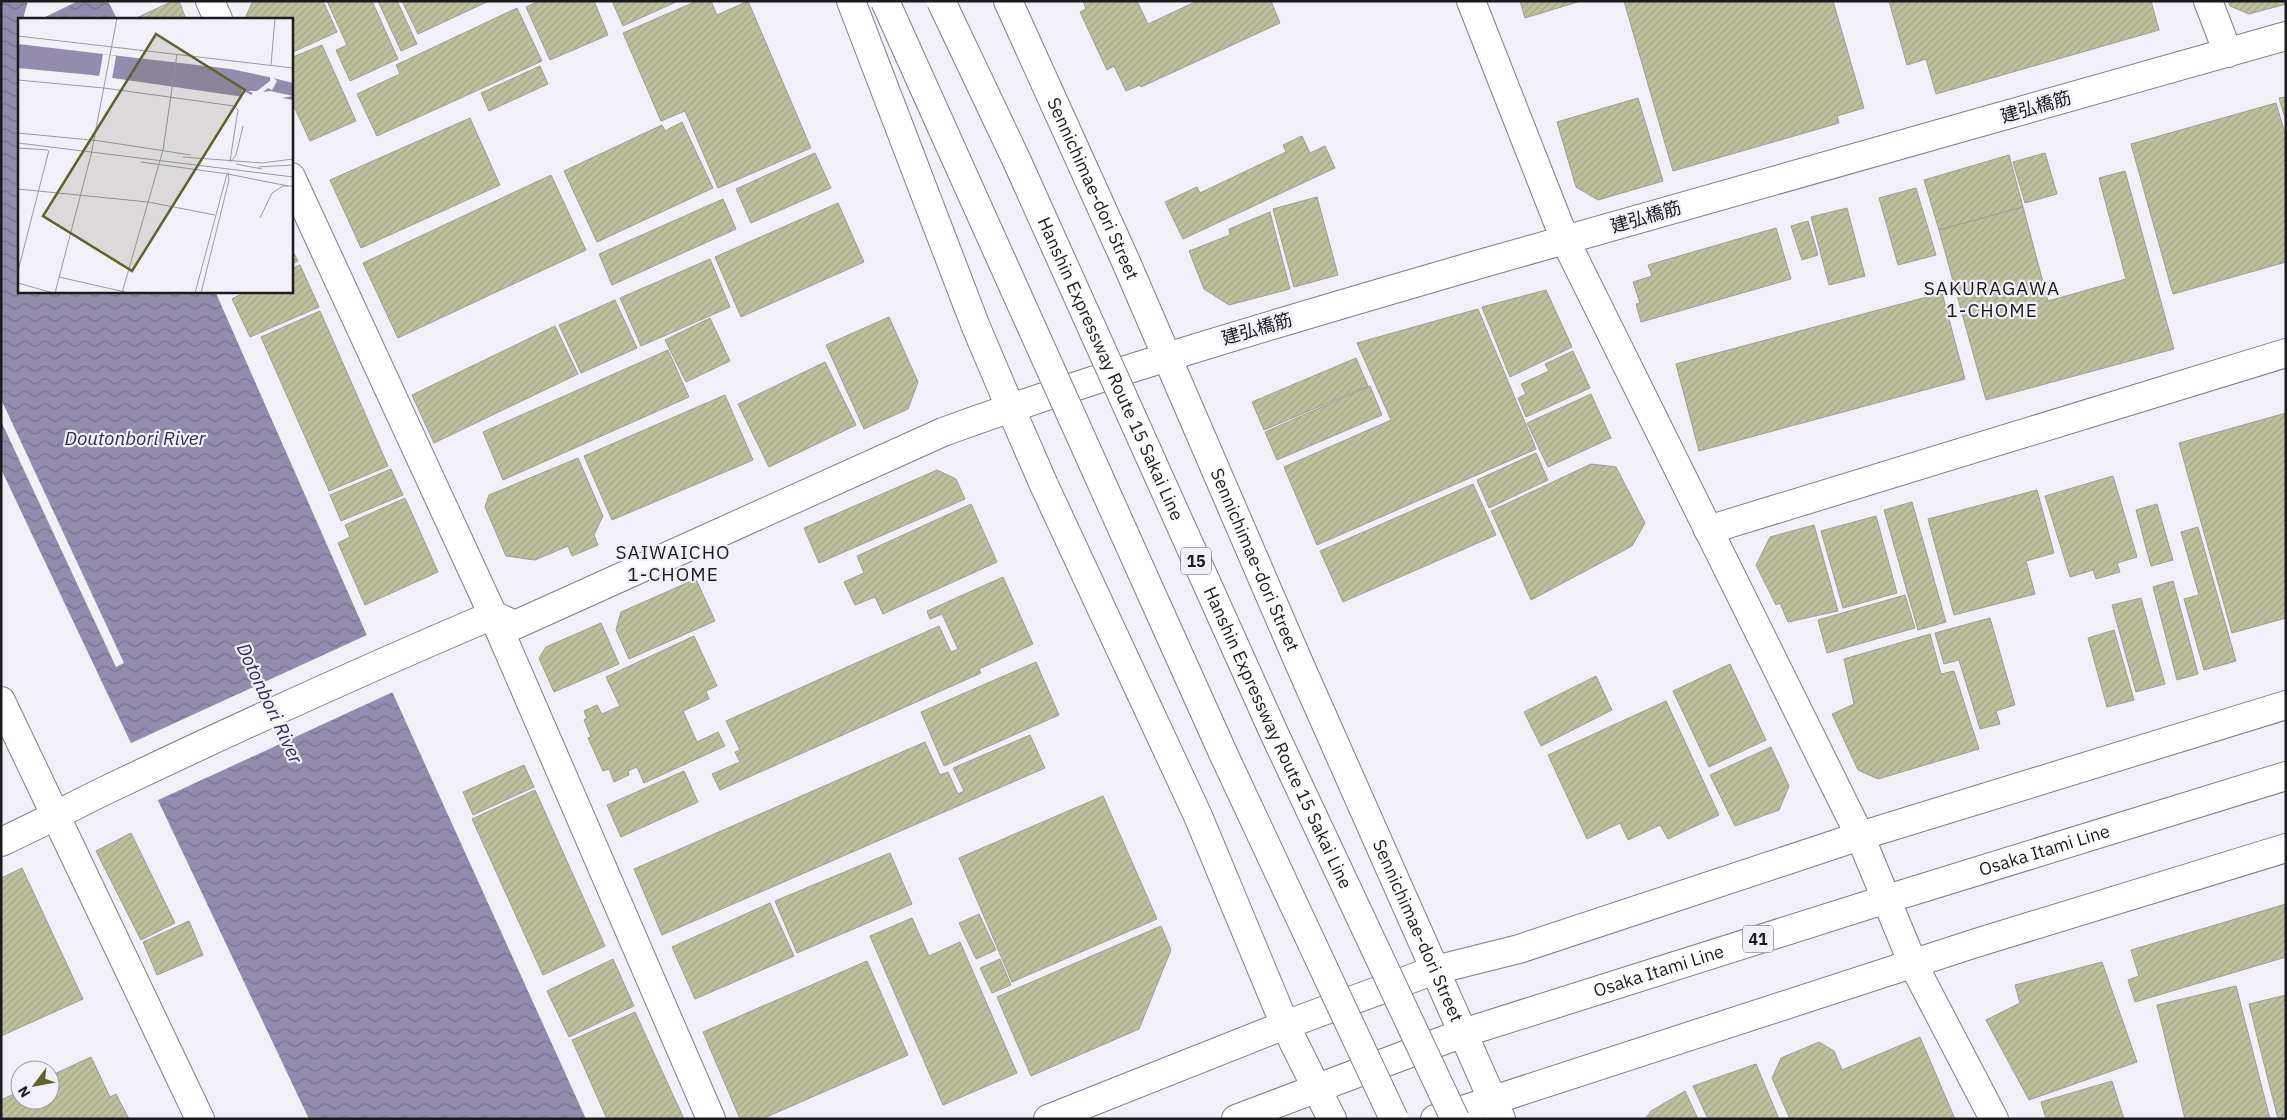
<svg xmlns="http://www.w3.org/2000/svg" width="2287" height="1120" viewBox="0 0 2287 1120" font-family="'IBM Plex Sans','Noto Sans JP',sans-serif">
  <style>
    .water { fill: url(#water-waves) }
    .pier { fill: #f1eff8 }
    .building { fill: url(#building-hatch); stroke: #9d9d94 }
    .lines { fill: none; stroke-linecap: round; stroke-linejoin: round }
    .minor-casing { stroke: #7f7d86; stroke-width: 30 }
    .major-casing { stroke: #7f7d86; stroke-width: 30 }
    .minor { stroke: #fff; stroke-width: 28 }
    .major { stroke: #fff; stroke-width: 28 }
    .highway-bridge-casing { stroke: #7f7d86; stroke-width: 30; stroke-linecap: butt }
    .highway-bridge { stroke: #fff; stroke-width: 28 }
    .labels { text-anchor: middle; stroke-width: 4.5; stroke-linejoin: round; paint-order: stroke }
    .shield { fill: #f1eff8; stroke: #5b5b5f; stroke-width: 1 }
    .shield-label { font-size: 16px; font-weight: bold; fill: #1b1b1e }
    .street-label { font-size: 18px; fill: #1b1b1e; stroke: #f1eff8 }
    .neighbourhood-label { font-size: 19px; letter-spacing: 1px; fill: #1b1b1e; stroke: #f1eff8 }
    .water-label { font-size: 19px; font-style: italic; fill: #352855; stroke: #f1eff8 }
    .inset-road { fill: none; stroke: #9b9aa1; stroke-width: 1 }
    .view { fill: #5f612e; fill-opacity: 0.15; stroke: #5f612e; stroke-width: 2.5 }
    .inset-edge { fill: none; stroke: #1b1b1e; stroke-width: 2.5 }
  </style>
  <defs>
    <pattern id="water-waves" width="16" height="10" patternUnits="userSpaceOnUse" patternTransform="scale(1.25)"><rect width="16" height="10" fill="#938cad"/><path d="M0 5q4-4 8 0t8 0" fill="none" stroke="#77728c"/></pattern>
    <pattern id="building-hatch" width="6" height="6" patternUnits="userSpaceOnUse" patternTransform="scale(1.25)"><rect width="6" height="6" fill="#bec09d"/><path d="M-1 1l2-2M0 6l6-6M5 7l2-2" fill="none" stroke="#a3a487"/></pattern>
  </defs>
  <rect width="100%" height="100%" fill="#f1eff8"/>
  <polygon class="water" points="1,1 108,1 117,19 19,19 19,291 215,291 380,665 586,1119 309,1119 1,469"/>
  <g class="pier">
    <polygon points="28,1 78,1 41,19 23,19"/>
    <polygon points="1,399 124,663 116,667 1,421"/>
    <polygon points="369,634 395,691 156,801 129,744"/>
  </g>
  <g class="building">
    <polygon points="173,1 179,1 186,19 134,19"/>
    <polygon points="253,1 323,1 337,32 291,53 291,19 247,19 246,16"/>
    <polygon points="327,1 372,1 398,59 350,81 336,50 347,45"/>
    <polygon points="378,1 397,1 417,44 401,51"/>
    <polygon points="402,1 489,1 418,34"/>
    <polygon points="539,1 594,1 608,35 550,60 526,7"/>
    <polygon points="612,1 678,1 623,26"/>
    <polygon points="697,1 711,1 717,15 748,1 811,148 718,188 685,111 661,121 623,33"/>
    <polygon points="1083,1 1137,1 1148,24 1197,1 1271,1 1280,23 1141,87 1140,85 1126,91 1114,66 1107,70 1080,12 1086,9"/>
    <polygon points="1520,1 1581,1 1525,18"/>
    <polygon points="1624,1 1833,1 1864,108 1837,116 1839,123 1673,171"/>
    <polygon points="1889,1 2151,1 2159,30 1936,94 1926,59 1907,65"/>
    <polygon points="2228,1 2286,1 2286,4 2249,14 2230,6"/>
    <polygon points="517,8 542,61 377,136 357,94 400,74 396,65"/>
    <polygon points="322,45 356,121 310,141 291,100 291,58"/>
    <polygon points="540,66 548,84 489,111 481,93"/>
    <polygon points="2286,97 2286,121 2279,98"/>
    <polygon points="1638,98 1663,181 1598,200 1576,187 1557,122"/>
    <polygon points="2276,103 2286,137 2286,262 2173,294 2131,144"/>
    <polygon points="470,118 500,185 361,248 330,180"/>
    <polygon points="682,122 713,188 597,242 564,171 662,125 665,131"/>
    <polygon points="1302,136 1310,153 1325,146 1335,168 1183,239 1165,202 1197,187 1200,193 1286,152 1283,145"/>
    <polygon points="815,153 831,188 751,223 736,189"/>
    <polygon points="2045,153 2057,194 2025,203 2013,162"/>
    <polygon points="2009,155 2023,207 1939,230 1924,180"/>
    <polygon points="2125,171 2174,349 1986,400 1939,230 2023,207 2048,301 2126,279 2099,178"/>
    <polygon points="551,175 586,250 398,338 363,263"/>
    <polygon points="1916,188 1936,255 1898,265 1879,198"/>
    <polygon points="1317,197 1338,275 1294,287 1273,209"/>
    <polygon points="723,199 736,229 612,285 599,254"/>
    <polygon points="838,203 864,262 741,317 715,257"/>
    <polygon points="1847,208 1865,276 1829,285 1811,217"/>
    <polygon points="1270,212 1290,289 1229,305 1204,289 1189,251 1230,235 1229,229"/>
    <polygon points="1808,221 1818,255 1802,260 1791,226"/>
    <polygon points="1776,228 1791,279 1641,322 1636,304 1640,303 1633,282 1652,276 1648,265"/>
    <polygon points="291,248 298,261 291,265"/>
    <polygon points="710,259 730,307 641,346 620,298"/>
    <polygon points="300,265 319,307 250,337 232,299 247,291 291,291 291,269"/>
    <polygon points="1546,290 1572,347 1510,377 1482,307"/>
    <polygon points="1942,293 1965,379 1699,451 1676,364"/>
    <polygon points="615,300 637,348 581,373 559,325"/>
    <polygon points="1478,309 1536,449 1317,545 1284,467 1391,420 1357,343"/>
    <polygon points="320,311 388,466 329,491 261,337"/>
    <polygon points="889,317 918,382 908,409 864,429 826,345"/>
    <polygon points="710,318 730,361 686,382 665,340"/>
    <polygon points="555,326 578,374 434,443 412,395"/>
    <polygon points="668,350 689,397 503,480 483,432"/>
    <polygon points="1573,351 1590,388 1526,417 1518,398 1526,394 1521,384 1549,371 1545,364"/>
    <polygon points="1356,358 1368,386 1264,430 1252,402"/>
    <polygon points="825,362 856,425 769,467 738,404"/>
    <polygon points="1370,386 1382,415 1277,460 1265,432"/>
    <polygon points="1591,394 1611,438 1548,467 1527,423"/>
    <polygon points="725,395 753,460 612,520 584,456"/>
    <polygon points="2286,413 2286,618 2232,633 2179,443"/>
    <polygon points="1536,453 1548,480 1489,508 1477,480"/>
    <polygon points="578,458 603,516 594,535 598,545 572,556 568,546 535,560 506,556 485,507 489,495"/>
    <polygon points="1591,464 1616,467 1645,523 1632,546 1531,600 1491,511"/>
    <polygon points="391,469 403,495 341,521 330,495"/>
    <polygon points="937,470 956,479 965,499 819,563 804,528"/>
    <polygon points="2113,476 2137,557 2117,563 2120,572 2096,579 2093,570 2070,577 2045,496"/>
    <polygon points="1473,484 1496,535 1343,602 1320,551"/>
    <polygon points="2037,490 2054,553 2026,561 2035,594 1954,615 1928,519"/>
    <polygon points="405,498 438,572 365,605 338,543 350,537 345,525"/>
    <polygon points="1912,502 1946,622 1918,630 1884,510"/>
    <polygon points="971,504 997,562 883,614 875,597 855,605 844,582 864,573 857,556"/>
    <polygon points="2157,504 2173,560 2151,566 2136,510"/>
    <polygon points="1876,516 1897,593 1843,608 1821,531"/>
    <polygon points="1814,525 1838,611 1788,622 1780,603 1776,605 1756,565 1770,537"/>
    <polygon points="2198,527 2236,661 2204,670 2184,599 2199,595 2181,532"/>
    <polygon points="1003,577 1033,644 979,669 981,673 720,790 712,774 740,762 735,752 740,750 726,721 939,626 951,652 958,649 942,614 930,619 927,611"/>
    <polygon points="696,579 715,621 629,659 616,630 621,612"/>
    <polygon points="2173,581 2198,674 2177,680 2153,587"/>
    <polygon points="1905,595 1915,628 1827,653 1818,620"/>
    <polygon points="2141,598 2165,684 2136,692 2112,605"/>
    <polygon points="1990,618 2015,705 1996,711 2000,724 1980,729 1959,660 1944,664 1935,633"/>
    <polygon points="601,623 619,664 554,692 539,658 546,647"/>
    <polygon points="2114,630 2134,700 2107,707 2088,638"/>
    <polygon points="1930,634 1941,674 1954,671 1979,749 1878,779 1858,770 1832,714 1854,704 1844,659"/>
    <polygon points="694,636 717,686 706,691 709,699 683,711 697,742 718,732 725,746 644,783 637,767 628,771 629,775 614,782 609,769 603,771 588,738 591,737 584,720 587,718 584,711 597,705 602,714 620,706 606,677"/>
    <polygon points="1036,662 1059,715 944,766 921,712"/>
    <polygon points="1730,664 1766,740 1709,767 1673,691"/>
    <polygon points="1596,676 1612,710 1541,746 1524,712"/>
    <polygon points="1666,701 1719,815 1668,839 1660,825 1628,840 1620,823 1587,839 1548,755"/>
    <polygon points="1030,735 1045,768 662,935 634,869 925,742 940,775 948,772 958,794 964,791 953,768"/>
    <polygon points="1771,747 1789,786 1779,810 1735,826 1710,775"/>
    <polygon points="524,765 534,787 473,815 463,792"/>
    <polygon points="684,771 698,802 621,837 607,805"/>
    <polygon points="535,790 605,946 543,975 472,819"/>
    <polygon points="1103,796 1157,919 1012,982 959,858"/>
    <polygon points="131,833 175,923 141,940 96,851"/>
    <polygon points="890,853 912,904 797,953 775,901"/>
    <polygon points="22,868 83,999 1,1036 1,878"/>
    <polygon points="770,903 794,956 695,999 672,947"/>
    <polygon points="2286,904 2286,957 2135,1002 2128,980 2139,976 2131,950"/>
    <polygon points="979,914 996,950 976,959 959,923"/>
    <polygon points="912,918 929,956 960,942 1017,1073 943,1105 870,936"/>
    <polygon points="189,921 203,955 157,975 143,942"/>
    <polygon points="1161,926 1171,950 1139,1029 1031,1076 997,997"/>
    <polygon points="613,959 634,1006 569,1037 547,991"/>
    <polygon points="1000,959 1011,985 992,993 980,968"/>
    <polygon points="867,961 908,1055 762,1119 740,1119 703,1032"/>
    <polygon points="2102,962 2137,1062 2029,1100 1986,1020 2020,1003 2015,985"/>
    <polygon points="2236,986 2270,1119 2185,1119 2157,1005"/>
    <polygon points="2286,995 2286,1119 2278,1119 2249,1004"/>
    <polygon points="635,1012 684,1119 607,1119 572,1040"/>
    <polygon points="1920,1037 1955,1119 1790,1119 1772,1078 1781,1058 1819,1042 1834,1051 1842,1070"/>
    <polygon points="91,1057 110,1097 116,1094 129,1119 1,1119 1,1100 20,1091 20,1100 50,1100 50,1076"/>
    <polygon points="1756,1064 1779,1119 1708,1119 1693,1086"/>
    <polygon points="2112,1081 2124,1119 2046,1119 2041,1102"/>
    <polygon points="1685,1091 1698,1119 1645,1119 1651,1111"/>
  </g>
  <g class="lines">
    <g class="minor-casing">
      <g id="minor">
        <polyline points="210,1 218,19"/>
        <polyline points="1471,1 1565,240 1860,836 1913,964 1994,1119"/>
        <polyline points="2208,1 2228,53"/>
        <polyline points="291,177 493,615 711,1119"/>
        <polyline points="1708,530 2286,353"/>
        <polyline points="1,701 200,1119"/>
        <path d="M1,842C43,823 82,801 123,782C245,724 368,668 493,615L515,625L943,432C1117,369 1295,318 1473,266C1744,188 2015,113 2286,36"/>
        <polyline points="1048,1119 1285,1025 1435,970 1519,949 1860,836 2286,705"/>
        <polyline points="1435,1119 1976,943 2286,848"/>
      </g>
    </g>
    <g class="major-casing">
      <g id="major">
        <polyline points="851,1 976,327 1010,407 1044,485 1198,816 1285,1025 1332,1119"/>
        <path id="s1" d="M1008,1L1126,262L1299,663L1501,1119"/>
        <path id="s2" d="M1236,1119L1463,1033L1887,899L2286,776"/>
      </g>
    </g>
    <use href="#minor" class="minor"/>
    <use href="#major" class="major"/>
    <g class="highway-bridge-casing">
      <g id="highway-bridge">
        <polyline points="885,1 1223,753 1394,1119"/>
        <path id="s3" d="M941,1L1016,159L1274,733L1455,1119"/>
      </g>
    </g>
    <use href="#highway-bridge" class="highway-bridge"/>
  </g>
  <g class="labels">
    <g class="shield">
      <rect x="1181" y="547.5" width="30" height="27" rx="4"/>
      <rect x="1743" y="925.5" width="30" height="27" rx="4"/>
    </g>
    <g class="shield-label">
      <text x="1196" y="567">15</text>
      <text x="1758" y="945">41</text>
    </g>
    <g class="street-label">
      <text transform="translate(2036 107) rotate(-16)" y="6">建弘橋筋</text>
      <text dy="6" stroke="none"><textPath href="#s1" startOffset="206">Sennichimae-dori Street</textPath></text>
      <text transform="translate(1646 217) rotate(-16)" y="6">建弘橋筋</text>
      <text transform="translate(1257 329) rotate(-16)" y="6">建弘橋筋</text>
      <text dy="6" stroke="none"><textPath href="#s3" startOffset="405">Hanshin Expressway Route 15 Sakai Line</textPath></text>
      <text dy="6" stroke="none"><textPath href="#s1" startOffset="611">Sennichimae-dori Street</textPath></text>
      <text dy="6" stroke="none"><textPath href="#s3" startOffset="810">Hanshin Expressway Route 15 Sakai Line</textPath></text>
      <text dy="6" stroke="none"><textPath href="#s2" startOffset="852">Osaka Itami Line</textPath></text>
      <text dy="6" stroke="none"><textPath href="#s1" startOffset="1016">Sennichimae-dori Street</textPath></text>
      <text dy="6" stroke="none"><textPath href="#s2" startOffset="448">Osaka Itami Line</textPath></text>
    </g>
    <g class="neighbourhood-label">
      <text x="1992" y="295">SAKURAGAWA<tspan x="1992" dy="22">1-CHOME</tspan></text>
      <text x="673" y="559">SAIWAICHO<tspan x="673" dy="22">1-CHOME</tspan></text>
    </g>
    <g class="water-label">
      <text x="135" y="445">Doutonbori River</text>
      <text transform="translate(270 703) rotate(65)" y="7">Dotonbori River</text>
    </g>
  </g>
  <g transform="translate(18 18)">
    <rect width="275" height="275" fill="#f1eff8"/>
    <path d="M0,26L213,51L255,60L275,65V86L74,57L0,50Z" fill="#938cad"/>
    <path d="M85,36L98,38L94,61L81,59ZM252,57L259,63L254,72L250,70L245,74L252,73L275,78L264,80L275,82V86L237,84L223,80L224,72L233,77L235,75L230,73H239L252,63Z" fill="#f1eff8"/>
    <path class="inset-road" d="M0,18L275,50M253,47L257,0M0,62L86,70L216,88L220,92L212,143M0,115L82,123L173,137M0,125L275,159M0,130L30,132M165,139L244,145L275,141M123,144L210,156L270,168M212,144L218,137L225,108M218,146L244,151M240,149L275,147M0,171L130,184L197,197M242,200L254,175L265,168H275M0,253L31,132M41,259L107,274M0,265L35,275M37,275L73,137L99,0M104,275L145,132L159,36M177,275L209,156M183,275L211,162L210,154"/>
    <path class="view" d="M138,16L227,72L114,253L25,198Z"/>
    <rect width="275" height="275" class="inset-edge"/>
  </g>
  <rect width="2287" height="1120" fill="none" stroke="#1b1b1e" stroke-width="5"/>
  <g transform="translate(35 1085) rotate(238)"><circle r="24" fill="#f1eff8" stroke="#9b9aa1"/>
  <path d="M0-4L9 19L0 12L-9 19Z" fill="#5f612e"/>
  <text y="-8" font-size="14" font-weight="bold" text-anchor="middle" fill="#1b1b1e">N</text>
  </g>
</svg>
